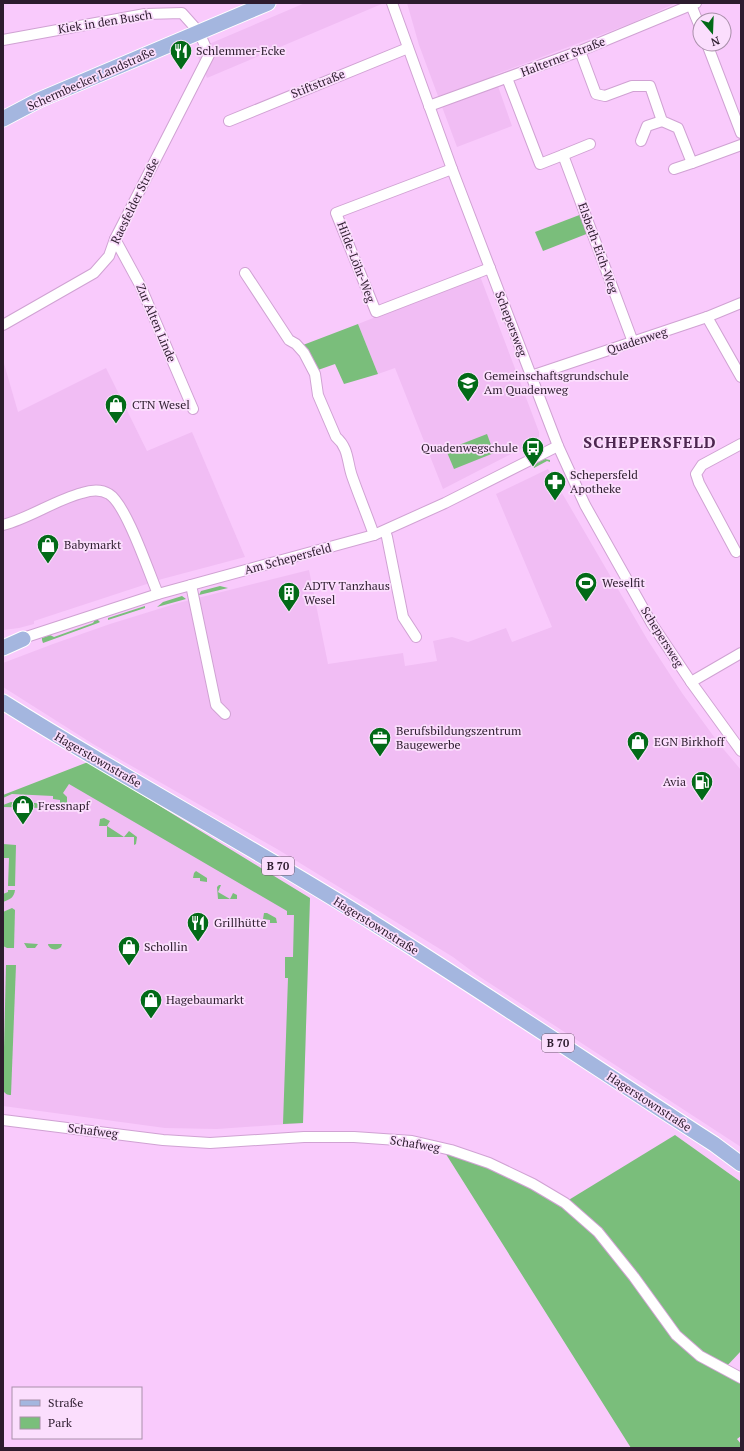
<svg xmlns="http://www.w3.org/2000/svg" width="744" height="1451" viewBox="0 0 744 1451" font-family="'PT Serif',serif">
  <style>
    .built { fill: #f1bdf4 }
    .green { fill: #7abe7b }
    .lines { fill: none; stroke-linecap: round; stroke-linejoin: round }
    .minor-casing { stroke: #d0a2d3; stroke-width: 12 }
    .primary-casing { stroke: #fff; stroke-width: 17 }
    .minor { stroke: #fff; stroke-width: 10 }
    .primary { stroke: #a4b6df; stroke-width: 15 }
    .labels { text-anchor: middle; stroke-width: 3.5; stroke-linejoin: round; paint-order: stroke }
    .shield { fill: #fbdefd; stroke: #6b566c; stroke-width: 1 }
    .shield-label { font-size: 11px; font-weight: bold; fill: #2d1c2e }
    .street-label { font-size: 12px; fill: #2d1c2e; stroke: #fbdefd }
    .poi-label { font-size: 12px; fill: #2d1c2e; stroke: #fbdefd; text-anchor: start }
    .district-label { font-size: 16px; font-weight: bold; letter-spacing: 1px; fill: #4d2750; stroke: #fbdefd }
  </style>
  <rect width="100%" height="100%" fill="#f9cafc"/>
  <g class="built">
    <polygon points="305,3 384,3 207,78 195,50"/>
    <polygon points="407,3 676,3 632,23 494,75 512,126 457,147 419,45"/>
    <polygon points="480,276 539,432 539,437 534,442 443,489 395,368 378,374 358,324"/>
    <polygon points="3,360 18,412 106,368 147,451 192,432 245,557 162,579 34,621 34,624 19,628 3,630"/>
    <polygon points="548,469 647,639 682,693 720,745 741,770 741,1147 477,975 453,957 277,849 93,744 3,687 3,663 53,644 110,624 178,603 309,570 328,664 403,653 405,666 437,661 433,641 452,637 468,642 506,628 512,642 552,627 496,494"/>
    <polygon points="83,766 310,898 303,1123 217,1129 165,1128 3,1106 3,798"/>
  </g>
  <g class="green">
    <polygon points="582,214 589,233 543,251 535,232"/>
    <polygon points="358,324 378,374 344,384 335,364 318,370 303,345"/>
    <polygon points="487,434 494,453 454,469 446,450"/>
    <polygon points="545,459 550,460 550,462 547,461 534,468 532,465"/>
    <polygon points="220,586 228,588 199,595 201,591"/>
    <polygon points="182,596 186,599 157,607 163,602"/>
    <polygon points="145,606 145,608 108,620 108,618"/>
    <polygon points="97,619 100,622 98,623 43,643 42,640 42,638 50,635 54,637 93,623 95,620"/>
    <polygon points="88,762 310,898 303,1123 283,1124 288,978 285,978 285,957 293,957 294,915 287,915 287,911 69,784 63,793 67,797 67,803 60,803 60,800 53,799 53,796 12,794 3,798 3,795"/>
    <polygon points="11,802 36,803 39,804 43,808 3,807 3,805"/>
    <polygon points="104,818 110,821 107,826 124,837 129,831 137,837 136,844 134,845 134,837 107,837 107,826 99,826 100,819"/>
    <polygon points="3,844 16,845 15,886 8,886 9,858 3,858"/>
    <polygon points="196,871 207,878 207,882 200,881 200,878 193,878 194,873"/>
    <polygon points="219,885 221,885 218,892 230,899 233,893 237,895 237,899 218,899 217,887"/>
    <path d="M8,890H15C14,898 10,899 3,902V894L8,892Z"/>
    <polygon points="12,908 15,910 14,948 7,948 3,946 3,912"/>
    <polygon points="264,913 267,913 276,918 277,923 270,923 270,920 263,919"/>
    <polygon points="24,943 38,944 35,948 27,948"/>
    <path d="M48,944H62L61,947C57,951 49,950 48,944Z"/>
    <path d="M6,965H16L11,1095C7,1095 5,1094 3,1090Z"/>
    <polygon points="675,1135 741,1182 741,1351 725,1368 701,1353 678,1334 567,1201"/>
    <polygon points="444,1151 501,1171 564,1205 596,1234 674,1337 741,1381 741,1436 737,1439 741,1444 741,1448 631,1448"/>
  </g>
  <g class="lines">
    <g class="minor-casing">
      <g id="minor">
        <polyline points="392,3 452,169 558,446 585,505 652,624 691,682 741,751"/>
        <polyline points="691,5 700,27"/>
        <polyline points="3,40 145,14 182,13 199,32 209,55 115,239 109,256 94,273 3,325"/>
        <polyline points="707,44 741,133"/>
        <polyline points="580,51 596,94 605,96 632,86 650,86 662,121 678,128 692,163 741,145"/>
        <polyline points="507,78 540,164 563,155 633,342"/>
        <polyline points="429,106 580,51 696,3"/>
        <polyline points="229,121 408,48"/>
        <polyline points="641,141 647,126 662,121"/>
        <polyline points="563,155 590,144"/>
        <polyline points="452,169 336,213 376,312 490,268"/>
        <polyline points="674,169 692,163"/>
        <polyline points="115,239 140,285 193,409"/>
        <path d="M245,273L289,340L296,344L304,353L315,374L318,395L336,437C349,448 347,462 352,476C359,496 367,515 374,535"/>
        <polyline points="707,317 741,377"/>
        <polyline points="531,376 707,317 741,303"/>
        <path d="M3,525C30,518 55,500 82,493C91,490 101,489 109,494C126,504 149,573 158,594"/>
        <polyline points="385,531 387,537 403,617 416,637"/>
        <polyline points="736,552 699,483 696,474 702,465 741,444"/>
        <polyline points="191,585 216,705 225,714"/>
        <polyline points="17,640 158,594 374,535 445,503 558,446"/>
        <polyline points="691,682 741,653"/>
        <polyline points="3,1120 163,1140 210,1143 304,1137 354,1137 412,1141 451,1150 489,1163 533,1184 565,1203 598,1232 634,1277 676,1335 700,1356 741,1378"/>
      </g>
    </g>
    <g class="primary-casing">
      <g id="primary">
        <polyline points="3,119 39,100 268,3"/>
        <polyline points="3,648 23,639"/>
        <path d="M3,702C125,779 253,847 375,924C489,996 601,1071 714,1144L741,1164"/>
      </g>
    </g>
    <use href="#minor" class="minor"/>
    <use href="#primary" class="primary"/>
  </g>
  <defs>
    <g id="restaurant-pin" transform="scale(1.15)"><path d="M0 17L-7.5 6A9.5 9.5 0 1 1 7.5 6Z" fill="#026a17" stroke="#fbdefd"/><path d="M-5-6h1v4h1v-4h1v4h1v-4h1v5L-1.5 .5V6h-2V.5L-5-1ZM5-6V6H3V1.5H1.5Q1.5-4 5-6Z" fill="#fff"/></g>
    <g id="school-pin" transform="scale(1.15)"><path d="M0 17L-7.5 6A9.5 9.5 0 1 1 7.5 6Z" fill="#026a17" stroke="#fbdefd"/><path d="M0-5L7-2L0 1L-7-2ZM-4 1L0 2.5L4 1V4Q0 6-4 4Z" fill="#fff"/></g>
    <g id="shop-pin" transform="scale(1.15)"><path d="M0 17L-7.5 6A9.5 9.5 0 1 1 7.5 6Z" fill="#026a17" stroke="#fbdefd"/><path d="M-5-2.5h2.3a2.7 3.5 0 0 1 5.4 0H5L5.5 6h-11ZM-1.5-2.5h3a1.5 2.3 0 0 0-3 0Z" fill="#fff"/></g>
    <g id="bus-pin" transform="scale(1.15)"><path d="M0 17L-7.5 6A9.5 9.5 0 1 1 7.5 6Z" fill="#026a17" stroke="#fbdefd"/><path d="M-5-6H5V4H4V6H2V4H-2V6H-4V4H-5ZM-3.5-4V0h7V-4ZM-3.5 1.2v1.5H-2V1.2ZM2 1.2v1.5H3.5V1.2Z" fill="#fff"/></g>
    <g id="pharmacy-pin" transform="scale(1.15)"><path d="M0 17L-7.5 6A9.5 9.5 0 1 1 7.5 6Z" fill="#026a17" stroke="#fbdefd"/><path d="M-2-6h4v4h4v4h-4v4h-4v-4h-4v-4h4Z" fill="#fff"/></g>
    <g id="stadium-pin" transform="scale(1.15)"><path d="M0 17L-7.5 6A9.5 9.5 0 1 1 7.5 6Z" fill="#026a17" stroke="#fbdefd"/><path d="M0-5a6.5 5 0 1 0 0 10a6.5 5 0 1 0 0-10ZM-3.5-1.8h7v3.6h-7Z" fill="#fff"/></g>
    <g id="building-pin" transform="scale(1.15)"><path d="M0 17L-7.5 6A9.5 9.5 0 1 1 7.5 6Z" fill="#026a17" stroke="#fbdefd"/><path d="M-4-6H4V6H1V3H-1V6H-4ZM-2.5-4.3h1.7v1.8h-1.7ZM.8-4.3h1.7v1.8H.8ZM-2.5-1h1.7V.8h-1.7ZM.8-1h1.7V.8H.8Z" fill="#fff"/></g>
    <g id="office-pin" transform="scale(1.15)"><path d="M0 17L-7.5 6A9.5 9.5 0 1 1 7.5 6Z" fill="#026a17" stroke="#fbdefd"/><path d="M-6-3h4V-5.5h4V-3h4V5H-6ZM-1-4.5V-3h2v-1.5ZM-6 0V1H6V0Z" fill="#fff"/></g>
    <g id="fuel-pin" transform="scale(1.15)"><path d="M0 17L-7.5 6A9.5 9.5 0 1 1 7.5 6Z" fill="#026a17" stroke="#fbdefd"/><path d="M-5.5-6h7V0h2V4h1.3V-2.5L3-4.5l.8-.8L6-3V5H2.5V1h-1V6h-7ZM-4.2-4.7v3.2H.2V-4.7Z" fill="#fff"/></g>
  </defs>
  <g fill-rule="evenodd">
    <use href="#restaurant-pin" x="181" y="51"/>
    <use href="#school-pin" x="468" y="383"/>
    <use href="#shop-pin" x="116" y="405"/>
    <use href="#bus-pin" x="533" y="448"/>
    <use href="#pharmacy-pin" x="555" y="482"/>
    <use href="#shop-pin" x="48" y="545"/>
    <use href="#stadium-pin" x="586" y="583"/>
    <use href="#building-pin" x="289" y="593"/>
    <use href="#office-pin" x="380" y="738"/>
    <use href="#shop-pin" x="638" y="742"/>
    <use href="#fuel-pin" x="702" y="782"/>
    <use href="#shop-pin" x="23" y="806"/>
    <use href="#restaurant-pin" x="198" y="923"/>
    <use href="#shop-pin" x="129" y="947"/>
    <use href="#shop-pin" x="151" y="1000"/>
  </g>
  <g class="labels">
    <g class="shield">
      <rect x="262" y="857" width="32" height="18" rx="3"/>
      <rect x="542" y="1034" width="32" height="18" rx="3"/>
    </g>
    <g class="shield-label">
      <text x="278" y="870">B 70</text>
      <text x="558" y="1047">B 70</text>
    </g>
    <g class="street-label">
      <text transform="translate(105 22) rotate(-9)" y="4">Kiek in den Busch</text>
      <text transform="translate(563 57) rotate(-21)" y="4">Halterner Straße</text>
      <text transform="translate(91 79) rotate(-24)" y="4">Schermbecker Landstraße</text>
      <text transform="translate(318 84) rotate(-22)" y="4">Stiftstraße</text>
      <text transform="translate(135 201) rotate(-64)" y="4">Raesfelder Straße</text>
      <text transform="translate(598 248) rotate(70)" y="4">Elsbeth-Eich-Weg</text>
      <text transform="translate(356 262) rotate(69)" y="4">Hilde-Löhr-Weg</text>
      <text transform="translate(156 323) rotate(67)" y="4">Zur Alten Linde</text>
      <text transform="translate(511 324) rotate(69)" y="4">Schepersweg</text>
      <text transform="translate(637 341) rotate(-18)" y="4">Quadenweg</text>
      <text transform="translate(288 559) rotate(-15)" y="4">Am Schepersfeld</text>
      <text transform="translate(662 637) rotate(58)" y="4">Schepersweg</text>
      <text transform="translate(98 760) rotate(30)" y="4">Hagerstownstraße</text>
      <text transform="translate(376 926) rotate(32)" y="4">Hagerstownstraße</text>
      <text transform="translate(649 1102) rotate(33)" y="4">Hagerstownstraße</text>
      <text transform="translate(93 1131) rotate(7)" y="4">Schafweg</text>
      <text transform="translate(415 1144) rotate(9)" y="4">Schafweg</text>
    </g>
    <g class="poi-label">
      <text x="196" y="55">Schlemmer-Ecke</text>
      <text x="484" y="380">Gemeinschaftsgrundschule<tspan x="484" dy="14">Am Quadenweg</tspan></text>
      <text x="132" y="409">CTN Wesel</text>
      <text x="518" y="452" text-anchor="end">Quadenwegschule</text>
      <text x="570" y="479">Schepersfeld<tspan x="570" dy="14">Apotheke</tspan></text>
      <text x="64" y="549">Babymarkt</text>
      <text x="602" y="587">Weselfit</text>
      <text x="304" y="590">ADTV Tanzhaus<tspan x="304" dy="14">Wesel</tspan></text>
      <text x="396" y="735">Berufsbildungszentrum<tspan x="396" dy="14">Baugewerbe</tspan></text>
      <text x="654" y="746">EGN Birkhoff</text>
      <text x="686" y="786" text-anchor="end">Avia</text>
      <text x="38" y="810">Fressnapf</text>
      <text x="214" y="927">Grillhütte</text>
      <text x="144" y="951">Schollin</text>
      <text x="166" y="1004">Hagebaumarkt</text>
    </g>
    <g class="district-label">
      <text x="650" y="448">SCHEPERSFELD</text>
    </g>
  </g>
  <rect width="744" height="1451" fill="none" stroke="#2d1c2e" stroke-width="8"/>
  <rect x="12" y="1387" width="130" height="52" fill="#fbdefd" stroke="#a990aa"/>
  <rect x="20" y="1400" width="20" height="6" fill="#a4b6df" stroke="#a990aa"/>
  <text x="48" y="1407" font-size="12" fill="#2d1c2e">Straße</text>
  <rect x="20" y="1417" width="20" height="12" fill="#7abe7b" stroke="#a990aa"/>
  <text x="48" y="1427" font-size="12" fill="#2d1c2e">Park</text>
  <g transform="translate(712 32) rotate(161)"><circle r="19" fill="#fbdefd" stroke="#a990aa"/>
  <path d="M0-3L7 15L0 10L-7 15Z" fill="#026a17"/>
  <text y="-6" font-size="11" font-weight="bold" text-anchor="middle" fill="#2d1c2e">N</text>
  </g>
</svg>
